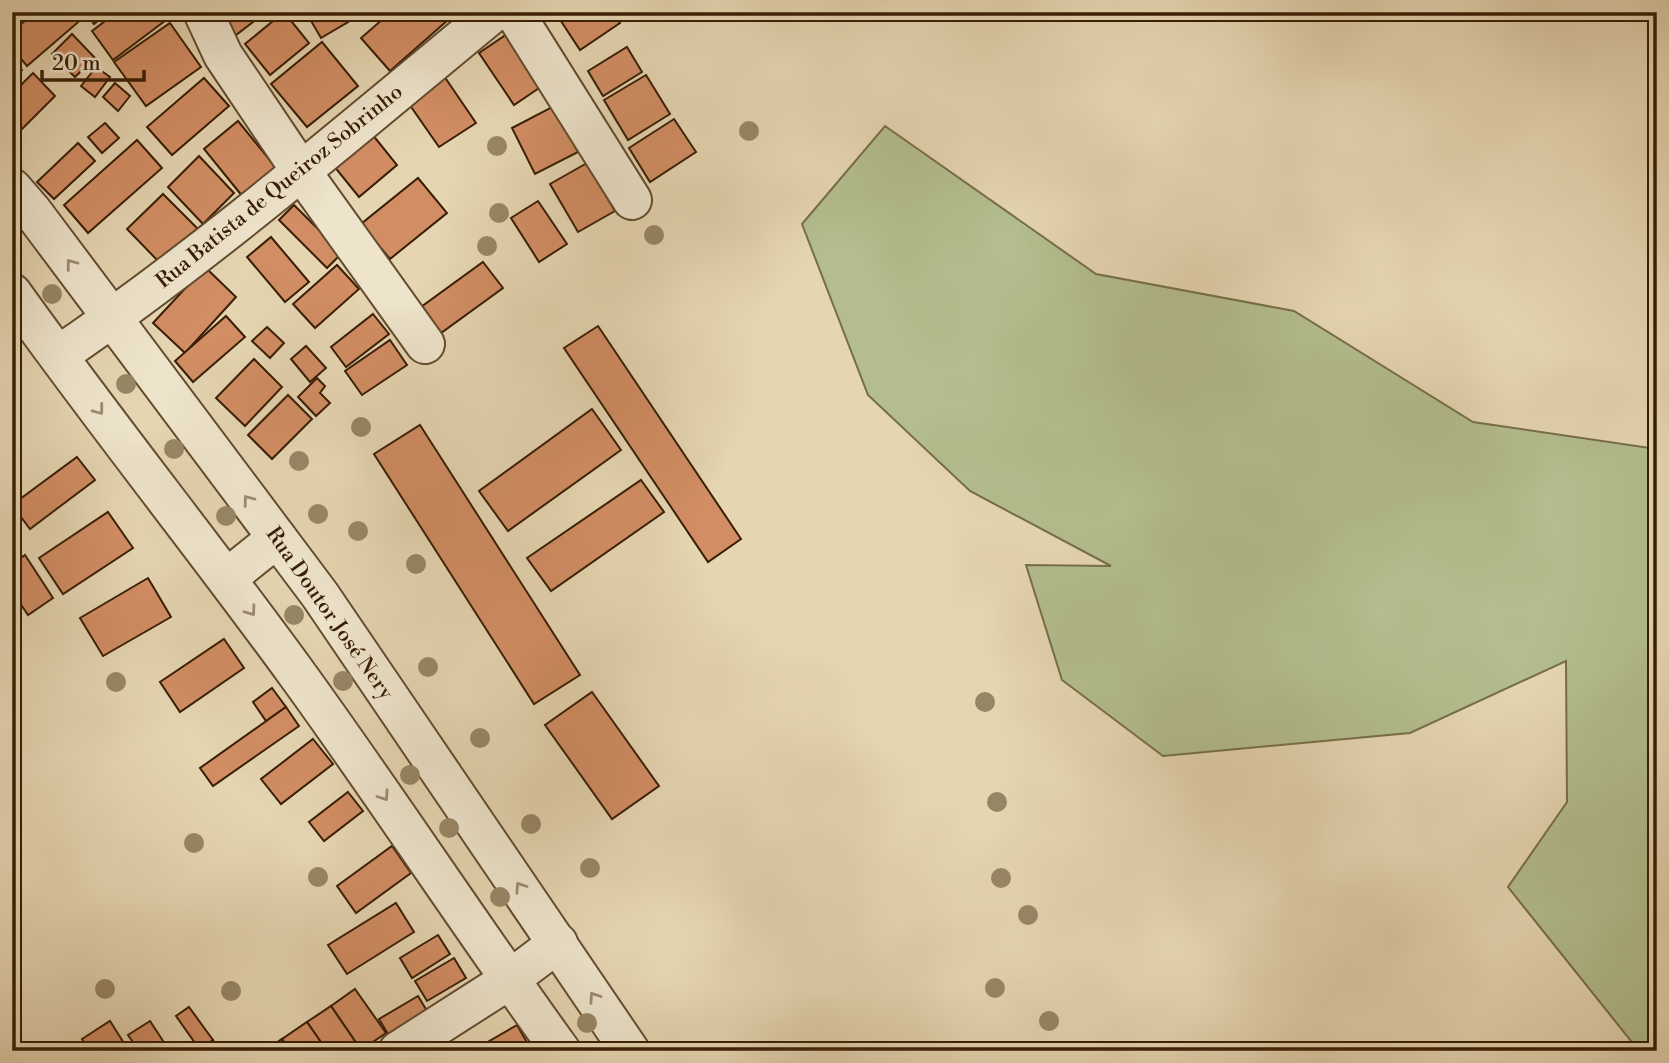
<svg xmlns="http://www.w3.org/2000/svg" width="1669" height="1063" viewBox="0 0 1669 1063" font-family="'Libre Bodoni',serif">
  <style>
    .green { fill: #b3bd8d; stroke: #766e48; stroke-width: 2 }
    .building { fill: #d28d64; stroke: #381e04; stroke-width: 2 }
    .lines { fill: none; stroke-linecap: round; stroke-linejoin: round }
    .minor-casing { stroke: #634c2f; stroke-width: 42 }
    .minor { stroke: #eee4cc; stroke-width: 38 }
    .tree { fill: #978665 }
    .oneway { stroke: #9c8b72 }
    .labels { text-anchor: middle; stroke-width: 7; stroke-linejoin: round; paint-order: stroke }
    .street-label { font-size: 21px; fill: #381e04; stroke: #eee4cc }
  </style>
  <rect width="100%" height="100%" fill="#e5d5b1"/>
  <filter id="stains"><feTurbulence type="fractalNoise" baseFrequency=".00286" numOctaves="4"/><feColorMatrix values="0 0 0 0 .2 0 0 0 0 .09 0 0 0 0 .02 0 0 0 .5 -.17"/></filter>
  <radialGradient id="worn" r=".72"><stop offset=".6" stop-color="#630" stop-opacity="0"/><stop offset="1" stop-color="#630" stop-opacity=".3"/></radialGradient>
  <polygon class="green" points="885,126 1096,274 1294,311 1473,422 1657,449 1657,1051 1639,1051 1508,887 1567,802 1566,661 1410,733 1163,756 1062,680 1026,565 1111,566 970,491 868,395 802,224"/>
  <g class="building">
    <polygon points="35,12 78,12 83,18 27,66 12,48 12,32"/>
    <polygon points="85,12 109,12 94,24"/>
    <polygon points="117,12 166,12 170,17 113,60 92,31"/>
    <polygon points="219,12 266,12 236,35"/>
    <polygon points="284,12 309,43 270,75 245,44"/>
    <polygon points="311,12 343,12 348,22 321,38 307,14"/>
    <polygon points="391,12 457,12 390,71 361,38"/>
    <polygon points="555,12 613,12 620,23 580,50"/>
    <polygon points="170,23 201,67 146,106 114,62"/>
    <polygon points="510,32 545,84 514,105 479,53"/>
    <polygon points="72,34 95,58 75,77 52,54"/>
    <polygon points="322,42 358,86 307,127 271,84"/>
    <polygon points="627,47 642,72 603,96 588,71"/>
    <polygon points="12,58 22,70 12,78"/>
    <polygon points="96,67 110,77 95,97 81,86"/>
    <polygon points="33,73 55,96 12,139 12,94"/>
    <polygon points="646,75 670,114 628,140 604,100"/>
    <polygon points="444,76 476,123 439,147 407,101"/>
    <polygon points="204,78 229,106 172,155 147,127"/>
    <polygon points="115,83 130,96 118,111 103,97"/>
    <polygon points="554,106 578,152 535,174 512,128"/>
    <polygon points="674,119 696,152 650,182 629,148"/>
    <polygon points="238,121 278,170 243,197 204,149"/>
    <polygon points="105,123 119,138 102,153 88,137"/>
    <polygon points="372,134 397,165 359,197 333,165"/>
    <polygon points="137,140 162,168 88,233 64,205"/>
    <polygon points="78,143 95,161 54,199 37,182"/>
    <polygon points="199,156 234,193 203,224 168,187"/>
    <polygon points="587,163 615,211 578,232 550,184"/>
    <polygon points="418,178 447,213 390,259 361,224"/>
    <polygon points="163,194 198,229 161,264 127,229"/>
    <polygon points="538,201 567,244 539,262 511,218"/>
    <polygon points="294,205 342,253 327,268 279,220"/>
    <polygon points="271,237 309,282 285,302 247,257"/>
    <polygon points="483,262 503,288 441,333 421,307"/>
    <polygon points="337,265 359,289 315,328 293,304"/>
    <polygon points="205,267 236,297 185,353 153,323"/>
    <polygon points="373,314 389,334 346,367 331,347"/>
    <polygon points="226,316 245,337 193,382 175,361"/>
    <polygon points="598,326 741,539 708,562 564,348"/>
    <polygon points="267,327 284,343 270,358 252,341"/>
    <polygon points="390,340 407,365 362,395 345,371"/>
    <polygon points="306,346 326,368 310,382 291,359"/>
    <polygon points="254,359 282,387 245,426 216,398"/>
    <polygon points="317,378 325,386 320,393 330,403 316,416 298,397"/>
    <polygon points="288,395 312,419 272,459 248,435"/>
    <polygon points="592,409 621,450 508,531 479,491"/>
    <polygon points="420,425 580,675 534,704 374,454"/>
    <polygon points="77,457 95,480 30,529 12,505"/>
    <polygon points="641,480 664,512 551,591 527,558"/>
    <polygon points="108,512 133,548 63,594 39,558"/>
    <polygon points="25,555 53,598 28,615 12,591 12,564"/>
    <polygon points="148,578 171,617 103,656 80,618"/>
    <polygon points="224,639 244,668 180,712 160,682"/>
    <polygon points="272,688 286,707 266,721 253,702"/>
    <polygon points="592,692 659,786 612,819 545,725"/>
    <polygon points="286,707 299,726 213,786 200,768"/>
    <polygon points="313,739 333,764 281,804 261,779"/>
    <polygon points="348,792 363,811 324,841 309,822"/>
    <polygon points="392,846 411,873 356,913 337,886"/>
    <polygon points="396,903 414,932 347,974 328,945"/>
    <polygon points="438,935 450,954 412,978 400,958"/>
    <polygon points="454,958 466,978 427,1001 415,981"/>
    <polygon points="355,989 386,1033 361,1050 331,1006"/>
    <polygon points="418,996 430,1016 391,1039 379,1019"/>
    <polygon points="331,1006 361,1050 360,1051 327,1051 307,1022"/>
    <polygon points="189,1007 213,1040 200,1050 176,1016"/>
    <polygon points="110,1021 129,1051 89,1051 82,1039"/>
    <polygon points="150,1021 167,1047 162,1051 139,1051 128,1035"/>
    <polygon points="307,1022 327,1051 290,1051 282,1039"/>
    <polygon points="517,1025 532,1051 472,1051"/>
    <polygon points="282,1039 290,1051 264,1051"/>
    <polygon points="213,1040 220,1051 200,1051 200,1050"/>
  </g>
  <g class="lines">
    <g class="minor-casing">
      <g id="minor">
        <polyline points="203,12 223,55 301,171 425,344"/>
        <polyline points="514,12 632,200"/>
        <polyline points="12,188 32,211 320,595 630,1051"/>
        <path d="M12,293C104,422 204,546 297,674C387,798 471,927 561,1051"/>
        <path d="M59,355C211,251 352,129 494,12"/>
        <polyline points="227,578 277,538"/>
        <polyline points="398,1051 509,980 558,943"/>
      </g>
    </g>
    <use href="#minor" class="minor"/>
  </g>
  <g class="tree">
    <circle cx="749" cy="131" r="10"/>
    <circle cx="497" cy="146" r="10"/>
    <circle cx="499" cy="213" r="10"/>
    <circle cx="654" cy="235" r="10"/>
    <circle cx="487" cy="246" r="10"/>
    <circle cx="52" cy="294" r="10"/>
    <circle cx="126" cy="384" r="10"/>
    <circle cx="361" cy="427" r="10"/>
    <circle cx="174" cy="449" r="10"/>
    <circle cx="299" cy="461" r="10"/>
    <circle cx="318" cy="514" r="10"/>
    <circle cx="226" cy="516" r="10"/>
    <circle cx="358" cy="531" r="10"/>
    <circle cx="416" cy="564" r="10"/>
    <circle cx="294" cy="615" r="10"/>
    <circle cx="428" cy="667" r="10"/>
    <circle cx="343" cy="681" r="10"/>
    <circle cx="116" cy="682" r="10"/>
    <circle cx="985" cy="702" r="10"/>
    <circle cx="480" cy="738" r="10"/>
    <circle cx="410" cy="775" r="10"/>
    <circle cx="997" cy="802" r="10"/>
    <circle cx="531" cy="824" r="10"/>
    <circle cx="449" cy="828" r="10"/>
    <circle cx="194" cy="843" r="10"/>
    <circle cx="590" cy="868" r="10"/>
    <circle cx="318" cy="877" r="10"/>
    <circle cx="1001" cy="878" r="10"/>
    <circle cx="500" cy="897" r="10"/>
    <circle cx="1028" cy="915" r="10"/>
    <circle cx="995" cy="988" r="10"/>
    <circle cx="105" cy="989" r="10"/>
    <circle cx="231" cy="991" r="10"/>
    <circle cx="1049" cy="1021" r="10"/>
    <circle cx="587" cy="1023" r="10"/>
  </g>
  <defs><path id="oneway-chevron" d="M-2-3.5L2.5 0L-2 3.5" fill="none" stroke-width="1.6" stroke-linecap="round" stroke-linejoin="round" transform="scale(1.75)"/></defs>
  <g class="oneway">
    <use href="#oneway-chevron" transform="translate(71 264) rotate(-127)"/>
    <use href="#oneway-chevron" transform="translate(99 410) rotate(53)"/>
    <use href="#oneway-chevron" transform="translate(248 500) rotate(-127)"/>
    <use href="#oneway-chevron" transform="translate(251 611) rotate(54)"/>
    <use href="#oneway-chevron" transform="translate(384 796) rotate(56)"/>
    <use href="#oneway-chevron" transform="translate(520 887) rotate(-124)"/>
    <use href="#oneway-chevron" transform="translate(594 997) rotate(-124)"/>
  </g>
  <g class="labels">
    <g class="street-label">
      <text transform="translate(279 186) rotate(-39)" y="7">Rua Batista de Queiroz Sobrinho</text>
      <text transform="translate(330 613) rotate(55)" y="7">Rua Doutor José Nery</text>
    </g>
  </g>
  <rect width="1669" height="1063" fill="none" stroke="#e5d5b1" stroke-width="42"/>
  <rect x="14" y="14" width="1641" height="1035" fill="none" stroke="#381e04" stroke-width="3.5"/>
  <rect x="21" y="21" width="1627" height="1021" fill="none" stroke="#381e04" stroke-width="2"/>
  <path d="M42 70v10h102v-10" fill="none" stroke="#381e04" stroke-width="3.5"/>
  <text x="52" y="70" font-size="21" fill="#381e04" stroke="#eee4cc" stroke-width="5" paint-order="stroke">20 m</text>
  <rect width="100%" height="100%" filter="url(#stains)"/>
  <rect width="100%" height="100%" fill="url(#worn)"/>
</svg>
